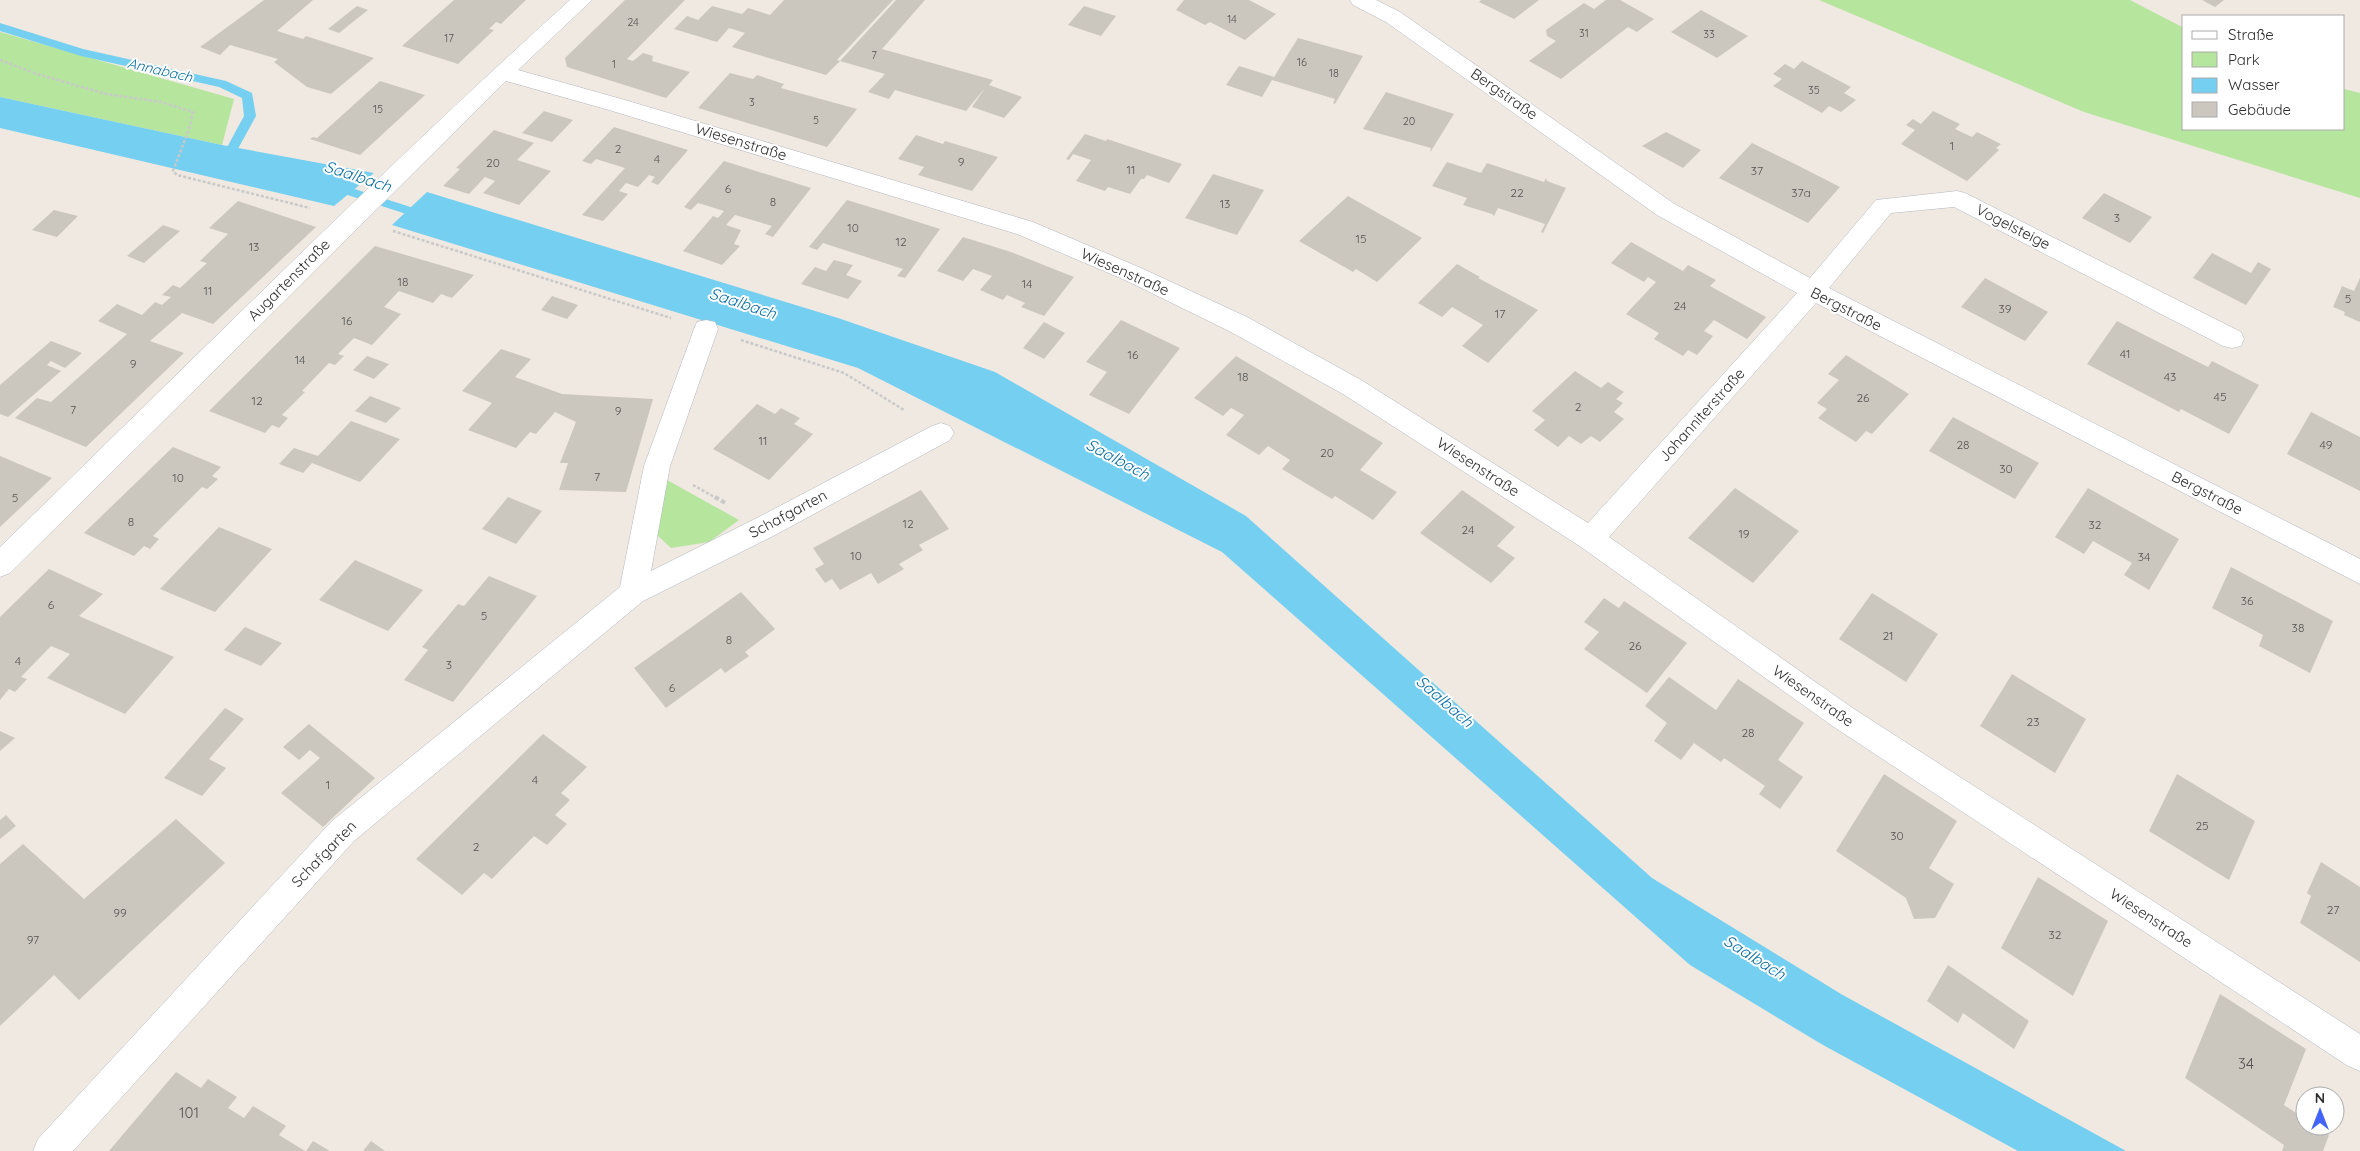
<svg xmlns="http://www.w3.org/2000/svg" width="2360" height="1151" viewBox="0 0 2360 1151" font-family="Quicksand,sans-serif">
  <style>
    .green { fill: #b6e59e }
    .water { fill: #75cff0 }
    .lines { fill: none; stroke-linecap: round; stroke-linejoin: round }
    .stream { fill: #75cff0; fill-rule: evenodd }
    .building { fill: #cbc7bf }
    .minor-casing { stroke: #b4b7c1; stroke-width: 1 }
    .path-far1 { stroke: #c9c9c9; stroke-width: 2.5; stroke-dasharray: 3 2; stroke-linecap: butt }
    .path { stroke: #c9c9c9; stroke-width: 4; stroke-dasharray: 4.5 2.5; stroke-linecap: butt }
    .minor { fill: #fff; fill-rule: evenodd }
    .labels { text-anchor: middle; stroke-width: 4; stroke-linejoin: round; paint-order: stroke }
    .far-number-label { font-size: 11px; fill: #555452 }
    .number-label { font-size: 12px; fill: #555452 }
    .far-water-label { font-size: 14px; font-style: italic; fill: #0d6fa3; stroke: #fff }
    .street-label { font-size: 15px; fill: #2e2e2e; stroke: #fff }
    .near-number-label { font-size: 15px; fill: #555452 }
    .water-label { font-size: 16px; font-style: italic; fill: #0d6fa3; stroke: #fff }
  </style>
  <rect width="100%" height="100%" fill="#efe9e1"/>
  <g class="green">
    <polygon points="1819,0 2130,0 2184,28 2184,129 2344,129 2344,89 2360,93 2360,198 2084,112"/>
    <polygon points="0,32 234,99 222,145 0,97"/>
    <polygon points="667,480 739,520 709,542 671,548 656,534"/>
  </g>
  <g class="water">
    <polygon points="0,97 222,145 374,173 334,206 0,128"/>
    <polygon points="427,192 838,318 995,372 1246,516 1652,878 1841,994 2126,1151 2018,1151 1823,1045 1690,965 1222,552 858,368 392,225"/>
  </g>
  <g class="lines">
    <g class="stream">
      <polygon points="0,23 83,49 226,81 252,93 256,116 228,167 220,167 218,164 244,116 242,98 219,87 81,56 0,31"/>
      <polygon points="333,182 429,213 431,216 425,220 329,189 327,186"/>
    </g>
  </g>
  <g class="building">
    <polygon points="264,0 313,0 277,31 303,39 306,36 374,58 331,94 307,87 274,62 278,59 230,45 220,55 200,47"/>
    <polygon points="454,0 526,0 501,24 496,22 489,29 494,30 458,64 402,46"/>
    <polygon points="625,0 685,0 627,59 633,61 643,53 653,56 652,61 690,72 666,98 567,67 565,58"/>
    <polygon points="784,0 893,0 837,60 840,61 896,0 925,0 882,49 993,80 989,85 1022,97 1004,118 972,107 985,88 966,111 895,90 889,99 868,92 885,74 840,61 826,75 732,47 745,33 729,28 717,42 674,29 687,16 698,20 712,6 742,14 748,8 770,15"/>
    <polygon points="1184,0 1249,0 1276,14 1245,40 1210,22 1205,25 1176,10"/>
    <polygon points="1481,0 1539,0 1514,19 1479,2"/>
    <polygon points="1606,0 1620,0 1654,19 1637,32 1628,27 1561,79 1529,61 1556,41 1547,36 1546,30 1584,3 1594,9"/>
    <polygon points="2202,0 2224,0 2215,7"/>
    <polygon points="357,6 368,10 339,33 328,29"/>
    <polygon points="1084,6 1116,16 1101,36 1068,25"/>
    <polygon points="1701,10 1748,36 1717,58 1671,32"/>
    <polygon points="1298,38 1363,56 1335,104 1333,103 1335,99 1272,80 1262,97 1226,85 1239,66 1274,77"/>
    <polygon points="1802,61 1851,87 1844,93 1856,100 1841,112 1829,106 1822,113 1773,86 1782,79 1773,74 1785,64 1794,69"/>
    <polygon points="730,73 753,79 757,75 784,84 781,88 857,109 827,147 698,108"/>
    <polygon points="380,81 425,95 360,155 310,139 313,137 317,138"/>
    <polygon points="1386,92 1454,114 1431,151 1430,151 1431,148 1363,129"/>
    <polygon points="544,111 573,120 552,142 522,133"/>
    <polygon points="1933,111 1960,124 1955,129 1972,137 1977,132 2001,144 1996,148 1999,150 1967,181 1901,144 1915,130 1906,125 1913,119 1921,124"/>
    <polygon points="614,127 688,150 658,185 651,182 655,177 649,175 638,187 626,183 619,191 628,194 603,221 582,215 625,168 596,159 591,164 582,161"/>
    <polygon points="494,130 534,143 517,160 551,171 519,205 483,193 495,181 485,177 469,194 443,186 460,169 456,168"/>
    <polygon points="1666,132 1701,150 1683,168 1642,146"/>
    <polygon points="1085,134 1106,141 1107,139 1182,164 1169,183 1147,175 1144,179 1141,179 1130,194 1108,187 1105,191 1076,181 1091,160 1073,154 1069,160 1066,159"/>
    <polygon points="916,135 943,144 945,141 998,157 972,191 918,175 924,167 898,159"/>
    <polygon points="1752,143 1795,164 1840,187 1808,223 1719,178"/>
    <polygon points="724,161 811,188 773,237 765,234 772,226 735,215 726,225 741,230 734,244 740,246 722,265 683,251 713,216 718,218 724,211 698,203 691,210 684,207"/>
    <polygon points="1447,162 1481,173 1487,163 1544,182 1546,178 1547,181 1566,188 1543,233 1541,232 1545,224 1498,208 1494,216 1492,214 1463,205 1467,198 1432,186"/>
    <polygon points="1213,174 1264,190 1237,235 1185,218"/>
    <polygon points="2104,193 2152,217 2130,243 2082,218"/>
    <polygon points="1348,196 1422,238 1377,282 1356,269 1353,272 1299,241"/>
    <polygon points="847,200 893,214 940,229 905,278 897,276 903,269 823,243 817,250 809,247"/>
    <polygon points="238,201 316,227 213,324 182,313 150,341 184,353 86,447 15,418 37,398 51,402 127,334 98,321 117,304 142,315 155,302 162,305 171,297 162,295 173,285 180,288 207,263 200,261 228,234 209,228"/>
    <polygon points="54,210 78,216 57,237 32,230"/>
    <polygon points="163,225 180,231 144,263 127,256"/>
    <polygon points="963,237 1011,252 1074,277 1044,316 1021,307 1025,303 1007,295 1003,300 980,290 992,276 973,269 963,281 937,271"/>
    <polygon points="1631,242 1683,271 1688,265 1716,280 1710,286 1766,317 1747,339 1714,320 1704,331 1713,336 1697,355 1688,350 1683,356 1654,339 1659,333 1626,314 1656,282 1648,277 1644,282 1611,263"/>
    <polygon points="375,246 474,275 452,298 441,294 433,303 399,291 384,307 401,314 372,345 354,338 338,354 344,356 335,365 329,363 302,391 305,392 282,415 288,418 279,428 272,425 265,433 209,411"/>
    <polygon points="2212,253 2251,273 2258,262 2271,269 2246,305 2193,278"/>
    <polygon points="834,260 853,265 846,275 862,281 848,299 801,284 815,267 826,271"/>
    <polygon points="1457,264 1480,277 1478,278 1538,310 1488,363 1462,346 1483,325 1452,307 1442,317 1418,303"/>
    <polygon points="1985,278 2048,312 2025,341 1961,307"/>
    <polygon points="2360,278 2360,322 2344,315 2345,312 2333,307 2342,286 2354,291"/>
    <polygon points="552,296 578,305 567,319 541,310"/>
    <polygon points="1121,320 1180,348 1129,414 1089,395 1107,372 1086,362"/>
    <polygon points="2117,321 2208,367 2212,361 2259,385 2229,434 2181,409 2179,412 2087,364"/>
    <polygon points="1044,322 1065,333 1044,359 1023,348"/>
    <polygon points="51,341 82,353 65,368 51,361 47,365 61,371 8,417 0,414 0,385"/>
    <polygon points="501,349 531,359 515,377 562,394 653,399 626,492 559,490 568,463 560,463 576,422 555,412 536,434 530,432 516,448 468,430 492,403 462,391"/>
    <polygon points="1846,355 1909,394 1872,434 1866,431 1856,442 1818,418 1827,409 1817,403 1839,380 1828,374"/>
    <polygon points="367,356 389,364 374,379 353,370"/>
    <polygon points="1236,356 1383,443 1360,470 1397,492 1373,520 1335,496 1332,499 1282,469 1290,460 1268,446 1259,455 1226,435 1244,415 1231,408 1223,416 1194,398"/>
    <polygon points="1575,371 1601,388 1608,382 1624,392 1616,399 1623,403 1614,412 1624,419 1600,442 1591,436 1581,444 1569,436 1558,447 1534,430 1545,420 1532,411"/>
    <polygon points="370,396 401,408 386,423 355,411"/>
    <polygon points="757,404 775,414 781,408 800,418 794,424 813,434 769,480 713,449"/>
    <polygon points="2311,412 2360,437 2360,491 2287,454"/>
    <polygon points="1953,417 2039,463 2015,499 1929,451"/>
    <polygon points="351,421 400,439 360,482 312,463 303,473 279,464 294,448 318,456"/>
    <polygon points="173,447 221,467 212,476 218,479 207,489 202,487 153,536 159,539 150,549 144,546 134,556 84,533"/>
    <polygon points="0,456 52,478 0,527"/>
    <polygon points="1735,488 1799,531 1753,583 1688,538"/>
    <polygon points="2088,488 2179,539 2149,590 2124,575 2132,563 2093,541 2084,554 2055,537"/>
    <polygon points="921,490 949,529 919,545 923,550 899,564 904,569 878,584 871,573 840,590 832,579 825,583 815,569 824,564 813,548"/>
    <polygon points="1462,490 1515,527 1497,546 1515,558 1491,583 1420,533"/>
    <polygon points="508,497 542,511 516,544 482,529"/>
    <polygon points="219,527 272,549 215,612 160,589"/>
    <polygon points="355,560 423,590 388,631 319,600"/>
    <polygon points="2231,567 2333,621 2310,673 2259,646 2263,635 2212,608"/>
    <polygon points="49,569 103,594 79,616 174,657 125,714 47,678 70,654 51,646 21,677 27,679 15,692 9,689 0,700 0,617"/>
    <polygon points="489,576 537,596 453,702 404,680 428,650 422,647 458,604 464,606"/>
    <polygon points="741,592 775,629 745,652 749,656 725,673 721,668 666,708 634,668"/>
    <polygon points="1872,593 1938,634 1906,682 1839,639"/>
    <polygon points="1604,598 1619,608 1624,601 1687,643 1647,693 1584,649 1599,632 1584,622"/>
    <polygon points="245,627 282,643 261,666 224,650"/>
    <polygon points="2012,674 2086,719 2055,773 1980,726"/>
    <polygon points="1669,677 1716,710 1738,679 1804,723 1778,760 1803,777 1780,809 1759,794 1765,786 1724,758 1721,762 1694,743 1681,760 1654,741 1667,723 1645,706"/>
    <polygon points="225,708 244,719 209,759 226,768 202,796 164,778"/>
    <polygon points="309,724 375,778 323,827 281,793 320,758 310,750 299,760 283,747"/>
    <polygon points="0,731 15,738 0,751"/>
    <polygon points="543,734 587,767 561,793 570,800 555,815 567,824 547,845 534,836 492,879 484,873 462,895 416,859"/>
    <polygon points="1884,774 1957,821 1929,868 1954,884 1935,918 1914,919 1906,898 1836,851"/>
    <polygon points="2177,774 2255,821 2229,880 2149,831"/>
    <polygon points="6,815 16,826 0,839 0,820"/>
    <polygon points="176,819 225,863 79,1000 54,975 0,1026 0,864 23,844 84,899"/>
    <polygon points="2321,862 2360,887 2360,962 2300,923 2311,896 2307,893"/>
    <polygon points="2038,877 2108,921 2073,996 2001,948"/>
    <polygon points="1948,965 2029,1021 2014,1049 1963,1013 1958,1023 1927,1001"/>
    <polygon points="2220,994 2306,1049 2284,1105 2305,1119 2305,1126 2316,1126 2329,1135 2323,1151 2282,1151 2284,1145 2185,1078"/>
    <polygon points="176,1072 201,1088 208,1079 237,1097 228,1108 244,1118 253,1106 286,1126 279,1135 305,1151 109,1151"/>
    <polygon points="313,1141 330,1151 306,1151"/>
    <polygon points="371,1141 385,1151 363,1151"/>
  </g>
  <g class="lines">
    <g class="minor-casing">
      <g id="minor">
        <path d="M570,0H592L518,70L625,100L1033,222L1141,268L1247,317L1361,380L1588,523L1797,293L1657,215L1386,22L1353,5L1350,0H1376L1400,12L1673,203L1810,278L1876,200L1957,191L1965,193L2241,332L2244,339L2241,346L2232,348L2223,346L1954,207L1891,213L1829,288L2360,559V584L1816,303L1609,537L1854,709L2360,1034V1071L2348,1066L1834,727L1581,547L1343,394L1229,331L1125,280L1017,234L609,110L506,81L10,573L0,577V547C189,364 374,177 570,0Z"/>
        <polygon points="706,320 715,322 718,329 670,466 651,571 757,518 932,426 941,423 950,426 954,433 950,440 777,534 643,601 354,841 73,1151 33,1151 38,1139 332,821 620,587 644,466 694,329 697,322"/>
      </g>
    </g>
    <g class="path-far1">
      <polyline points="0,60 37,74 106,94 161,102 193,112 189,129 173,171 177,175 310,208"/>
      <polyline points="393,231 671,318"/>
      <polyline points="741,340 844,373 904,410"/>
      <polyline points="693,485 718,499"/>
    </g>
    <polyline class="path" points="715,497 727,504"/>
    <use href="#minor" class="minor"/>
  </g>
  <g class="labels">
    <g class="far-number-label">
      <text x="1232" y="23">14</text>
      <text x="633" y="26">24</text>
      <text x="1584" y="37">31</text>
      <text x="1709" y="38">33</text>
      <text x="449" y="42">17</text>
      <text x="874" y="59">7</text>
      <text x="1302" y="66">16</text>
      <text x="614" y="68">1</text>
      <text x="1334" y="77">18</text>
      <text x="1814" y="94">35</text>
      <text x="752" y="106">3</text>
      <text x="378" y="113">15</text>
      <text x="816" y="124">5</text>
      <text x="1409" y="125">20</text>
    </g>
    <g class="number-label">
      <text x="1952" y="150">1</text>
      <text x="618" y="153">2</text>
      <text x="657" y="163">4</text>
      <text x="961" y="166">9</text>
      <text x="493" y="167">20</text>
      <text x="1131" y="174">11</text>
      <text x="1757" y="175">37</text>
      <text x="728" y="193">6</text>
      <text x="1517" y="197">22</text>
      <text x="1801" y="197">37a</text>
      <text x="773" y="206">8</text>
      <text x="1225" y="208">13</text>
      <text x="2117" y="222">3</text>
      <text x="853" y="232">10</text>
      <text x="1361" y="243">15</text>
      <text x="901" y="246">12</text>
      <text x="254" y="251">13</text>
      <text x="403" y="286">18</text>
      <text x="1027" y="288">14</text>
      <text x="208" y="295">11</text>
      <text x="2348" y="303">5</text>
      <text x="1680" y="310">24</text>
      <text x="2005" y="313">39</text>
      <text x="1500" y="318">17</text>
      <text x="347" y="325">16</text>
      <text x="2125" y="358">41</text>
      <text x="1133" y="359">16</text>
      <text x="300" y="364">14</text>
      <text x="133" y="368">9</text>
      <text x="1243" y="381">18</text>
      <text x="2170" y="381">43</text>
      <text x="2220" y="401">45</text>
      <text x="1863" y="402">26</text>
      <text x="257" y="405">12</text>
      <text x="1578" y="411">2</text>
      <text x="73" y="414">7</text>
      <text x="618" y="415">9</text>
      <text x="763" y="445">11</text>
      <text x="1963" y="449">28</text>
      <text x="2326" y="449">49</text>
      <text x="1327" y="457">20</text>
      <text x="2006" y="473">30</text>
      <text x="597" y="481">7</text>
      <text x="178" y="482">10</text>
      <text x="15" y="502">5</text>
      <text x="131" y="526">8</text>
      <text x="908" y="528">12</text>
      <text x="2095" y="529">32</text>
      <text x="1468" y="534">24</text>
      <text x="1744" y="538">19</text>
      <text x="856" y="560">10</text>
      <text x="2144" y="561">34</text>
      <text x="2247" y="605">36</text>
      <text x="51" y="609">6</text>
      <text x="484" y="620">5</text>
      <text x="2298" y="632">38</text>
      <text x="1888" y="640">21</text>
      <text x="729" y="644">8</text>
      <text x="1635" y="650">26</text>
      <text x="18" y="665">4</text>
      <text x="449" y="669">3</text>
      <text x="672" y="692">6</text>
      <text x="2033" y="726">23</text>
      <text x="1748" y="737">28</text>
      <text x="535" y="784">4</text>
      <text x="328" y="789">1</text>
      <text x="2202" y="830">25</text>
      <text x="1897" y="840">30</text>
      <text x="476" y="851">2</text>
      <text x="2333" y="914">27</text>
      <text x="120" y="917">99</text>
      <text x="2055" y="939">32</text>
      <text x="33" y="944">97</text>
    </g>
    <g class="far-water-label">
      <text transform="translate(160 70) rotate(13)" y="5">Annabach</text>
    </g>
    <g class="street-label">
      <text transform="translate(1504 94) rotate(35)" y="5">Bergstraße</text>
      <text transform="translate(741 142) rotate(17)" y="5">Wiesenstraße</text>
      <text transform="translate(2013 227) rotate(27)" y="5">Vogelsteige</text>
      <text transform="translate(1125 272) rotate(24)" y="5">Wiesenstraße</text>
      <text transform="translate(289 280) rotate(-45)" y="5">Augartenstraße</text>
      <text transform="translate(1846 309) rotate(27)" y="5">Bergstraße</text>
      <text transform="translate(1702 415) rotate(-48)" y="5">Johanniterstraße</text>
      <text transform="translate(1478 467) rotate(33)" y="5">Wiesenstraße</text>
      <text transform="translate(2207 493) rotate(27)" y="5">Bergstraße</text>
      <text transform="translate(788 514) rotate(-28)" y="5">Schafgarten</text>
      <text transform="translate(1813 696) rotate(35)" y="5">Wiesenstraße</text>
      <text transform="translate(324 854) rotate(-46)" y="5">Schafgarten</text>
      <text transform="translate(2151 918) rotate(33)" y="5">Wiesenstraße</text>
    </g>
    <g class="near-number-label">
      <text x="2246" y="1069">34</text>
      <text x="189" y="1118">101</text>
    </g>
    <g class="water-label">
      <text transform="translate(358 176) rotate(18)" y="6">Saalbach</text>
      <text transform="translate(743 303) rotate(18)" y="6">Saalbach</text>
      <text transform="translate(1118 459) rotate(28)" y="6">Saalbach</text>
      <text transform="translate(1445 701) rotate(41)" y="6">Saalbach</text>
      <text transform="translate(1755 957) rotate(32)" y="6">Saalbach</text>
    </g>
  </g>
  <rect x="2182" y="15" width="162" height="115" fill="#ffffff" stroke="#ababab"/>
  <rect x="2192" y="31" width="25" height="8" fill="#ffffff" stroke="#ababab"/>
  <text x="2228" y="40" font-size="15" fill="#2e2e2e">Straße</text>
  <rect x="2192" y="52" width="25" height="15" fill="#b6e59e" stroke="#ababab"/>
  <text x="2228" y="65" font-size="15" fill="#2e2e2e">Park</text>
  <rect x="2192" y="78" width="25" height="15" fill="#75cff0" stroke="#ababab"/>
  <text x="2228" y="90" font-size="15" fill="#2e2e2e">Wasser</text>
  <rect x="2192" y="102" width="25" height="15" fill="#cbc7bf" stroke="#ababab"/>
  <text x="2228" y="115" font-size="15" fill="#2e2e2e">Gebäude</text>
  <g transform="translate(2320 1111)"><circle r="24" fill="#ffffff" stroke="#ababab"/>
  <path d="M0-4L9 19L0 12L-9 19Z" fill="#4264fb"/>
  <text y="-8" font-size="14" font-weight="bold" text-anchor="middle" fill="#2e2e2e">N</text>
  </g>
</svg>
